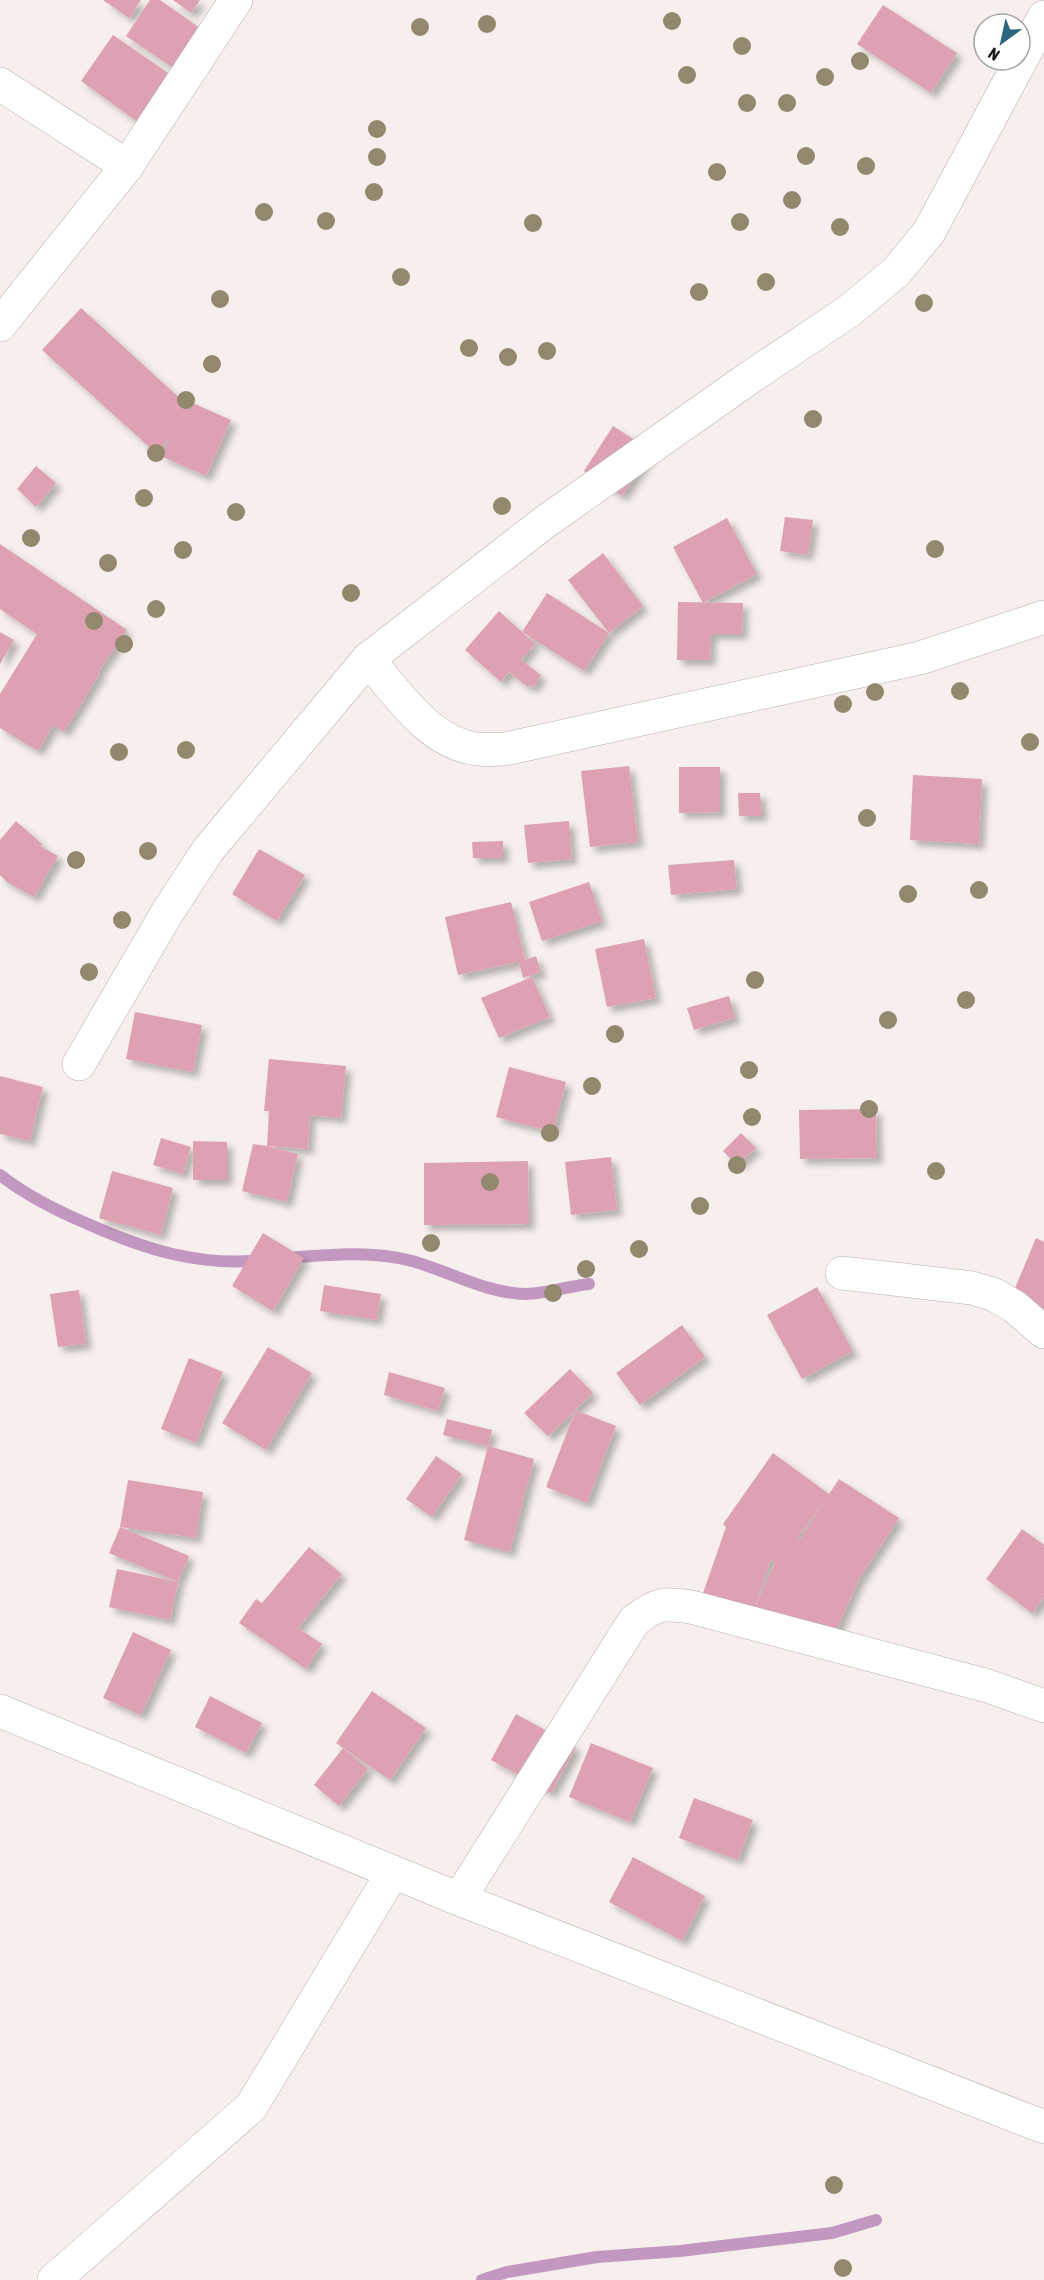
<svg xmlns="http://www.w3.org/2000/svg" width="1044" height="2280" viewBox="0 0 1044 2280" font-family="'Asap Condensed',sans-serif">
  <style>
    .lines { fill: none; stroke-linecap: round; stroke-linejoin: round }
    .stream { stroke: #c298c1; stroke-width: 12 }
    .building { fill: #dda1b3; fill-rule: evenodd; filter: url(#shadow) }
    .minor-casing { stroke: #b6afae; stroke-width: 34 }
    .minor { stroke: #fff; stroke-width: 33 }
    .tree { fill: #91886d }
  </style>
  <defs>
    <filter id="shadow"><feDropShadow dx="5.5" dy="5.5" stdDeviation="3" flood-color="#0004"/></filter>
  </defs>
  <rect width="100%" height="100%" fill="#f6efed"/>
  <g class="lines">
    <g class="stream">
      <path d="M0,1175C27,1196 57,1211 88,1224C144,1249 200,1267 262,1260"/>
      <path d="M285,1258C326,1255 372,1250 412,1261C451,1272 485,1293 526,1294C545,1294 569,1286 589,1284"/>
      <polyline points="482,2280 507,2272 597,2257 680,2251 832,2233 876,2220"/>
    </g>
  </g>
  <g class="building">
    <polygon points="103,0 141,0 129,18"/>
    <polygon points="150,0 160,0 210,35 176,70 126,36"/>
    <polygon points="173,0 200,0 191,13"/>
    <polygon points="883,5 957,53 931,93 857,44"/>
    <polygon points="113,35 171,75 138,122 81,81"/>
    <polygon points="81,308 185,403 186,400 231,420 206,476 161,456 170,438 156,453 42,350"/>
    <polygon points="613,426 652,451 622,496 584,471"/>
    <polygon points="36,466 56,483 36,507 17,489"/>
    <polygon points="785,517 813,520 808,555 780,551"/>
    <polygon points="727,518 757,574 703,603 673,547"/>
    <polygon points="0,544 127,630 98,672 100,673 64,732 53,725 38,751 0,728 0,694 37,634 0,609"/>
    <polygon points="603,553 643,606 609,633 568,580"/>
    <polygon points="547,593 609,633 584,671 522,632"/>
    <polygon points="678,602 743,603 742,634 711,634 710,660 677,660"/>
    <polygon points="499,611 535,644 521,660 541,675 533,688 530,685 528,687 509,672 501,682 465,650"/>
    <polygon points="0,632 14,640 0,664"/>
    <polygon points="629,766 638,842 590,847 581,771"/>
    <polygon points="679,767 720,767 720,812 679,813"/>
    <polygon points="913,775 982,779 979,844 910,840"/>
    <polygon points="738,793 760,793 762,816 739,816"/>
    <polygon points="16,821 42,844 40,846 58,856 34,897 7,882 0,875 0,840"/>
    <polygon points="569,821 572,859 528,863 524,825"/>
    <polygon points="503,841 503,858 473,858 472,842"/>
    <polygon points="259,849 305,875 277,921 232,894"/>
    <polygon points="734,860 737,889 671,895 668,865"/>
    <polygon points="589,882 602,921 542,941 529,902"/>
    <polygon points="511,902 525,960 536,956 541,972 523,978 519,962 458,975 445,917"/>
    <polygon points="644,939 656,998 607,1007 595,949"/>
    <polygon points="532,977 550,1017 499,1038 481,998"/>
    <polygon points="729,996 735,1018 694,1030 687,1008"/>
    <polygon points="135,1012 202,1025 193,1072 126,1059"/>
    <polygon points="269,1059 346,1066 341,1118 310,1115 308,1149 267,1146 298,1154 287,1202 242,1191 253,1144 267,1146 269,1111 264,1111"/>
    <polygon points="509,1067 566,1082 553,1132 496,1117"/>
    <polygon points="0,1076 43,1087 30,1141 0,1134"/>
    <polygon points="876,1109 877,1158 800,1159 799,1110"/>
    <polygon points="741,1133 756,1148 737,1165 723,1151"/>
    <polygon points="161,1138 191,1147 183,1174 153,1165"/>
    <polygon points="193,1141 227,1142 227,1180 193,1180"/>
    <polygon points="611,1157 617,1210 571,1215 565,1162"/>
    <polygon points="528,1161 529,1224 424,1225 424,1163"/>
    <polygon points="112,1171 173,1188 161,1235 99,1218"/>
    <polygon points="263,1233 304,1258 273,1311 232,1286"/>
    <polygon points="1036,1238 1044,1242 1044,1320 1008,1305"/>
    <polygon points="324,1285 381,1294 377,1320 320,1311"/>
    <polygon points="817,1287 853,1351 802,1379 767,1315"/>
    <polygon points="79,1290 86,1344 58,1347 50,1294"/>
    <polygon points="682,1325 705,1357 640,1405 616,1373"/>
    <polygon points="268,1347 312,1373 266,1450 222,1423"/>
    <polygon points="189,1358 223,1372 196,1443 161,1429"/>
    <polygon points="570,1369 593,1393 575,1410 616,1426 587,1503 546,1487 575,1411 548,1436 524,1413"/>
    <polygon points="389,1372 445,1388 438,1411 384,1395"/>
    <polygon points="447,1419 492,1430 488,1446 534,1459 510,1552 464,1540 488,1446 443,1435"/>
    <path d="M773,1453L829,1494L839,1479L899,1518L859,1579L830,1645L703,1593L726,1527L723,1524ZM823,1503L800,1539L797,1538ZM771,1560L775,1562L755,1607Z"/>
    <polygon points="436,1456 462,1474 432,1517 406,1499"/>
    <polygon points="128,1480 203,1492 196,1538 120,1527"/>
    <polygon points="120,1527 189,1556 178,1582 170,1620 109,1607 117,1569 178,1582 109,1553"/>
    <polygon points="1022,1529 1044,1545 1044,1597 1032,1613 986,1579"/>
    <polygon points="309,1547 342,1574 298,1628 322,1644 306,1669 239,1623 256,1599 262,1603"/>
    <polygon points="133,1632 171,1650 141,1715 103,1698"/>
    <polygon points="372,1691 426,1728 390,1780 336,1743"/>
    <polygon points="210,1696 262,1723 246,1753 195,1727"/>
    <polygon points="516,1714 576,1747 551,1793 491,1760"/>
    <polygon points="591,1743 653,1768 630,1822 569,1797"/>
    <polygon points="343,1748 368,1769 339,1806 314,1785"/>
    <polygon points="694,1798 753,1820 738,1860 679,1838"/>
    <polygon points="633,1857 705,1896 682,1941 609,1902"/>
  </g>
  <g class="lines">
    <g class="minor-casing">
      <g id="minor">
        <polyline points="0,84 127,166"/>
        <polyline points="0,325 127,166 236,0"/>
        <path d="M368,659C397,693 429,743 477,749C486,750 496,749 505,749L920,658L1044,617"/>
        <polyline points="79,1064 167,913 208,850 368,659 545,522 749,378 849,311 896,272 929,232 1044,17"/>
        <polyline points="842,1273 972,1288 995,1295 1015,1307 1044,1332"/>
        <polyline points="0,1711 459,1899 1044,2127"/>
        <path d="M459,1899L634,1621C657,1603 663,1603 691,1607L988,1686L1044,1706"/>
        <polyline points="54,2280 251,2107 393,1872"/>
      </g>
    </g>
    <use href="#minor" class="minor"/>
  </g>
  <g class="tree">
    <circle cx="672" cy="21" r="9"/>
    <circle cx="487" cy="24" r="9"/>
    <circle cx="420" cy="27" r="9"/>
    <circle cx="742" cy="46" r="9"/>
    <circle cx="860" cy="61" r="9"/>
    <circle cx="687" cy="75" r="9"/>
    <circle cx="825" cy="77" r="9"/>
    <circle cx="747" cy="103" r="9"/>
    <circle cx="787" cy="103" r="9"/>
    <circle cx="377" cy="129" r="9"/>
    <circle cx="806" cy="156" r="9"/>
    <circle cx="377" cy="157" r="9"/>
    <circle cx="866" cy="166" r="9"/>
    <circle cx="717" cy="172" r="9"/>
    <circle cx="374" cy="192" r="9"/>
    <circle cx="792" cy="200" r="9"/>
    <circle cx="264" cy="212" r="9"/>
    <circle cx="326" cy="221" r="9"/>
    <circle cx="740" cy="222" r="9"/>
    <circle cx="533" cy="223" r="9"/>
    <circle cx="840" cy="227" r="9"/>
    <circle cx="401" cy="277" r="9"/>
    <circle cx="766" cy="282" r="9"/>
    <circle cx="699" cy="292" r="9"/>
    <circle cx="220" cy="299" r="9"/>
    <circle cx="924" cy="303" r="9"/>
    <circle cx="469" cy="348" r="9"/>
    <circle cx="547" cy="351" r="9"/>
    <circle cx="508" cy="357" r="9"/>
    <circle cx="212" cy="364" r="9"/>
    <circle cx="186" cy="400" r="9"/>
    <circle cx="813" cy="419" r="9"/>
    <circle cx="156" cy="453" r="9"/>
    <circle cx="144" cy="498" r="9"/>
    <circle cx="502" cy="506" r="9"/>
    <circle cx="236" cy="512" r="9"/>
    <circle cx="31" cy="538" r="9"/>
    <circle cx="935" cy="549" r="9"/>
    <circle cx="183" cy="550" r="9"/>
    <circle cx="108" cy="563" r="9"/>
    <circle cx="351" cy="593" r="9"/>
    <circle cx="156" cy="609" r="9"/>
    <circle cx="94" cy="621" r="9"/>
    <circle cx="124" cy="644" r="9"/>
    <circle cx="960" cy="691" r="9"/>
    <circle cx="875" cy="692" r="9"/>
    <circle cx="843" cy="704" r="9"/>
    <circle cx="1030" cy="742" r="9"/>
    <circle cx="186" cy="750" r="9"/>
    <circle cx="119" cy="752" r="9"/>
    <circle cx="867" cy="818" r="9"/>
    <circle cx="148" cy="851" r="9"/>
    <circle cx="76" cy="860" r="9"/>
    <circle cx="979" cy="890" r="9"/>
    <circle cx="908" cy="894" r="9"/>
    <circle cx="122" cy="920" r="9"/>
    <circle cx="89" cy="972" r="9"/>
    <circle cx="755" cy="980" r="9"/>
    <circle cx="966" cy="1000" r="9"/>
    <circle cx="888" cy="1020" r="9"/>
    <circle cx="615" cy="1034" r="9"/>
    <circle cx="749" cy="1070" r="9"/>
    <circle cx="592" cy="1086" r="9"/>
    <circle cx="869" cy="1109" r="9"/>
    <circle cx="752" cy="1117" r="9"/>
    <circle cx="550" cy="1133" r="9"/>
    <circle cx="737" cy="1165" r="9"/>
    <circle cx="936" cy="1171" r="9"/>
    <circle cx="490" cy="1182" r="9"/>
    <circle cx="700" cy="1206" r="9"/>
    <circle cx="431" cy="1243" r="9"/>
    <circle cx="639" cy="1249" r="9"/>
    <circle cx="586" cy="1269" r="9"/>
    <circle cx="553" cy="1293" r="9"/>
    <circle cx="834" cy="2185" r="9"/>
    <circle cx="843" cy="2268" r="9"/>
  </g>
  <g transform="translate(1002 42) rotate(213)"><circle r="28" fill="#ffffff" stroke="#a5a3a3" stroke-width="1.5"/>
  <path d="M0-4.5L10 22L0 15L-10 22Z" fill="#2d647f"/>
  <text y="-9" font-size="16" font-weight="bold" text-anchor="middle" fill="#1d1a1a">N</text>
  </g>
</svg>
